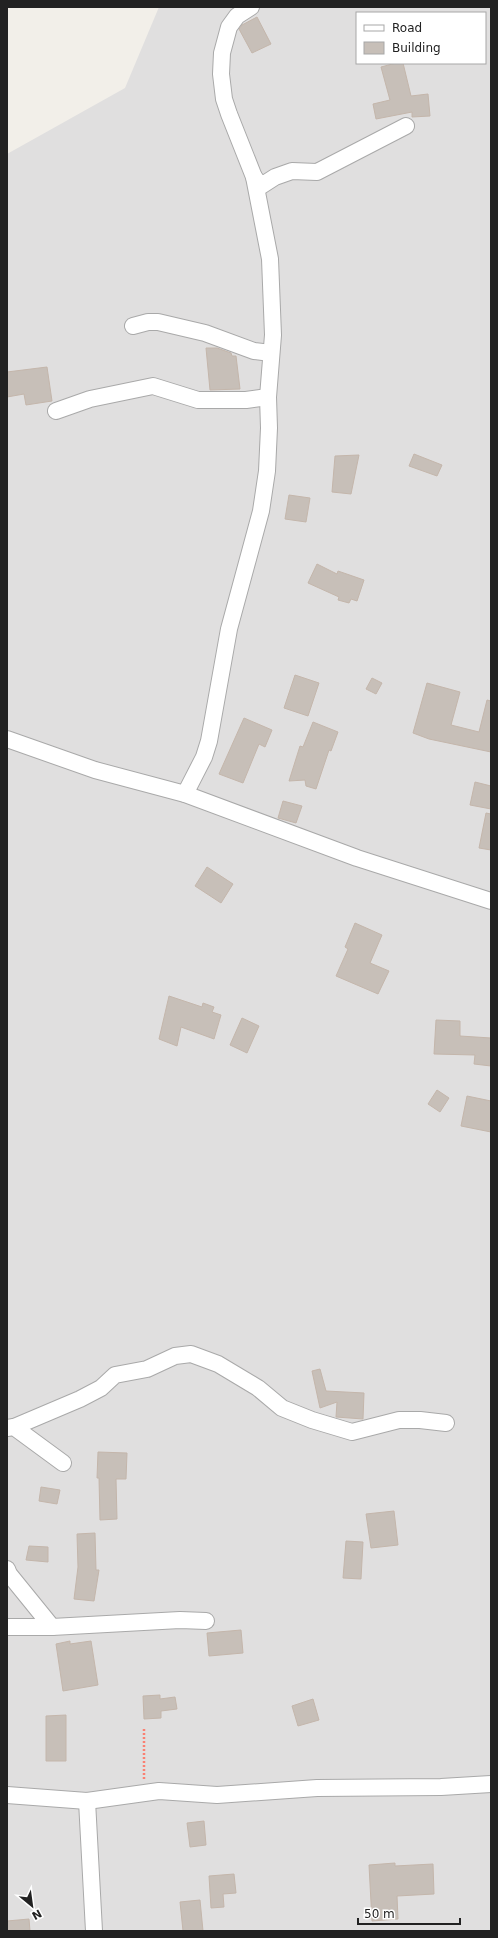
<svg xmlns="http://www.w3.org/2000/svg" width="498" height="1938" viewBox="0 0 498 1938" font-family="'DejaVu Sans',sans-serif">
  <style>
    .residential { fill: #e0dfdf; fill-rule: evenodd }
    .building { fill: #c7bfb8; stroke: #c4b6ab }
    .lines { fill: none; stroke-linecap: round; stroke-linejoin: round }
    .minor-casing { stroke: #a9a9a9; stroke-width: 18 }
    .path { stroke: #fa8072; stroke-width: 2.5; stroke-dasharray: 2 2; stroke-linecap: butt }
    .minor { stroke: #fff; stroke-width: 16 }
  </style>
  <rect width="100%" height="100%" fill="#f2efe9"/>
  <path class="residential" d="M159,7H491V1931H7V154L125,88ZM357,13H485V63H357Z"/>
  <g class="building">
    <polygon points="257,17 271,44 252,53 239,29 242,25"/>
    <polygon points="396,63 403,63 411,96 428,94 430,116 412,117 412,112 376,119 373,104 390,100 381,67"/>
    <polygon points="206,348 217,348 231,353 232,356 236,356 240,389 210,390"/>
    <polygon points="47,367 52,401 26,405 24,394 7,397 7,372"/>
    <polygon points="414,454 442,465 437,476 409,466"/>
    <polygon points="359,455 351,494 332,492 335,456"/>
    <polygon points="289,495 310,498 306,522 285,519"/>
    <polygon points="317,564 337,574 338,571 364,580 357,601 351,599 349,603 338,600 339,597 308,583"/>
    <polygon points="295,675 319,683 308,716 284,708"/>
    <polygon points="372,678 382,683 376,694 366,689"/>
    <polygon points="427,683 460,692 451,725 479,732 487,700 491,701 491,752 429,739 413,733"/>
    <polygon points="244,718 272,730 265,747 259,744 243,783 219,774"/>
    <polygon points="313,722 338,732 331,751 329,750 316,789 306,786 305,780 289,781 300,746 303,747"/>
    <polygon points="475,782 491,786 491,809 470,805"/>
    <polygon points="283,801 302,806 296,823 278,818"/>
    <polygon points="486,813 491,814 491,850 479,848"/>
    <polygon points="207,867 233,884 221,903 195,886"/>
    <polygon points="355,923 382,935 370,963 389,971 378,994 336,976 348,949 345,947"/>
    <polygon points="169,996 202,1007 203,1003 214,1007 212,1012 221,1015 214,1039 181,1027 177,1046 159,1039"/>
    <polygon points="242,1018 259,1026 247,1053 230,1045"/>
    <polygon points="436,1020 460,1021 460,1036 491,1038 491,1066 474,1064 475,1055 434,1054"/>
    <polygon points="437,1090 449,1098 440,1112 428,1104"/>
    <polygon points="467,1096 491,1101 491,1132 461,1126"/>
    <polygon points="320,1369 326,1391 364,1393 363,1419 336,1417 337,1402 320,1408 312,1371"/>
    <polygon points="98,1452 127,1453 126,1479 116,1479 117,1519 100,1520 99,1478 97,1478"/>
    <polygon points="41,1487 60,1490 57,1504 39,1501"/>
    <polygon points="394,1511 398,1545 371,1548 366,1514"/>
    <polygon points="95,1533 96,1570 99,1570 94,1601 74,1599 78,1567 77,1534"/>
    <polygon points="346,1541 363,1542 361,1579 343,1578"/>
    <polygon points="29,1546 48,1547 48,1562 26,1560"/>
    <polygon points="241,1630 243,1653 209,1656 207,1633"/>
    <polygon points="70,1641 70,1644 91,1641 98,1685 63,1691 56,1644"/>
    <polygon points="160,1695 160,1699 175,1697 177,1709 161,1711 161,1718 144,1719 143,1696"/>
    <polygon points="313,1699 319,1720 298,1726 292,1706"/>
    <polygon points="66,1715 66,1761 46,1761 46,1716"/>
    <polygon points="204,1821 206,1845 190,1847 187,1823"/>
    <polygon points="395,1863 395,1866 433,1864 434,1894 397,1896 398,1919 372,1921 369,1865"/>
    <polygon points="234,1874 236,1893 223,1894 224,1907 211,1908 209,1876"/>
    <polygon points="200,1900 203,1931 183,1931 180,1902"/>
    <polygon points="29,1919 30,1931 7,1931 7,1921"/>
  </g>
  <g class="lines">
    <g class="minor-casing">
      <g id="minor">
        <polyline points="254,177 261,186 275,177 292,171 317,172 406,126"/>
        <polyline points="133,326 148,322 158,322 205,333 254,351 271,353"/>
        <polyline points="56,411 90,399 153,386 198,400 246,400 268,397"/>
        <polyline points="7,739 95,770 185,794 357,858 491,901"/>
        <polyline points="185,794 204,757 209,741 229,629 261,511 267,471 269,428 268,397 273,335 270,259 254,177 229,114 224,99 221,74 222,53 229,27 237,16 251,7"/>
        <polyline points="14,1427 80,1399 101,1388 115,1375 147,1369 175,1356 191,1354 218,1364 258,1388 282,1408 312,1420 352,1432 399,1420 420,1420 446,1423"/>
        <polyline points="7,1428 14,1427 63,1463"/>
        <polyline points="7,1569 9,1574 52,1627"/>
        <polyline points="7,1627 52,1627 180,1620 206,1621"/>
        <polyline points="7,1795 87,1801 159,1791 217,1795 317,1788 441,1787 491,1784"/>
        <polyline points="87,1801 94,1931"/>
      </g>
    </g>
    <polyline class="path" points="144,1779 144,1728"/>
    <use href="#minor" class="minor"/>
  </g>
  <rect width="498" height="1938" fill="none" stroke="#222222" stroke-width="16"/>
  <rect x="356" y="12" width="130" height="52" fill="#ffffff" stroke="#a7a7a7"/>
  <rect x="364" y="25" width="20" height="6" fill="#ffffff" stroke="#a7a7a7"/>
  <text x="392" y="32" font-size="12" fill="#222222">Road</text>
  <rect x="364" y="42" width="20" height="12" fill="#c7bfb8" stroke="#a7a7a7"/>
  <text x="392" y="52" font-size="12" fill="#222222">Building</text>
  <g transform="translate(32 1906) rotate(151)" stroke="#ffffff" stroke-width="3" paint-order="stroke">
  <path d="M0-3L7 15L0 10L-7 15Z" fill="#222222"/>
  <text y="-6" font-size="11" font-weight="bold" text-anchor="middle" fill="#222222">N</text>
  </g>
  <path d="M358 1918v6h102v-6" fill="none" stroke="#222222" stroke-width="2"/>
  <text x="364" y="1918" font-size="12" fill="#222222" stroke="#ffffff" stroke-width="3" paint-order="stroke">50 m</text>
</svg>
